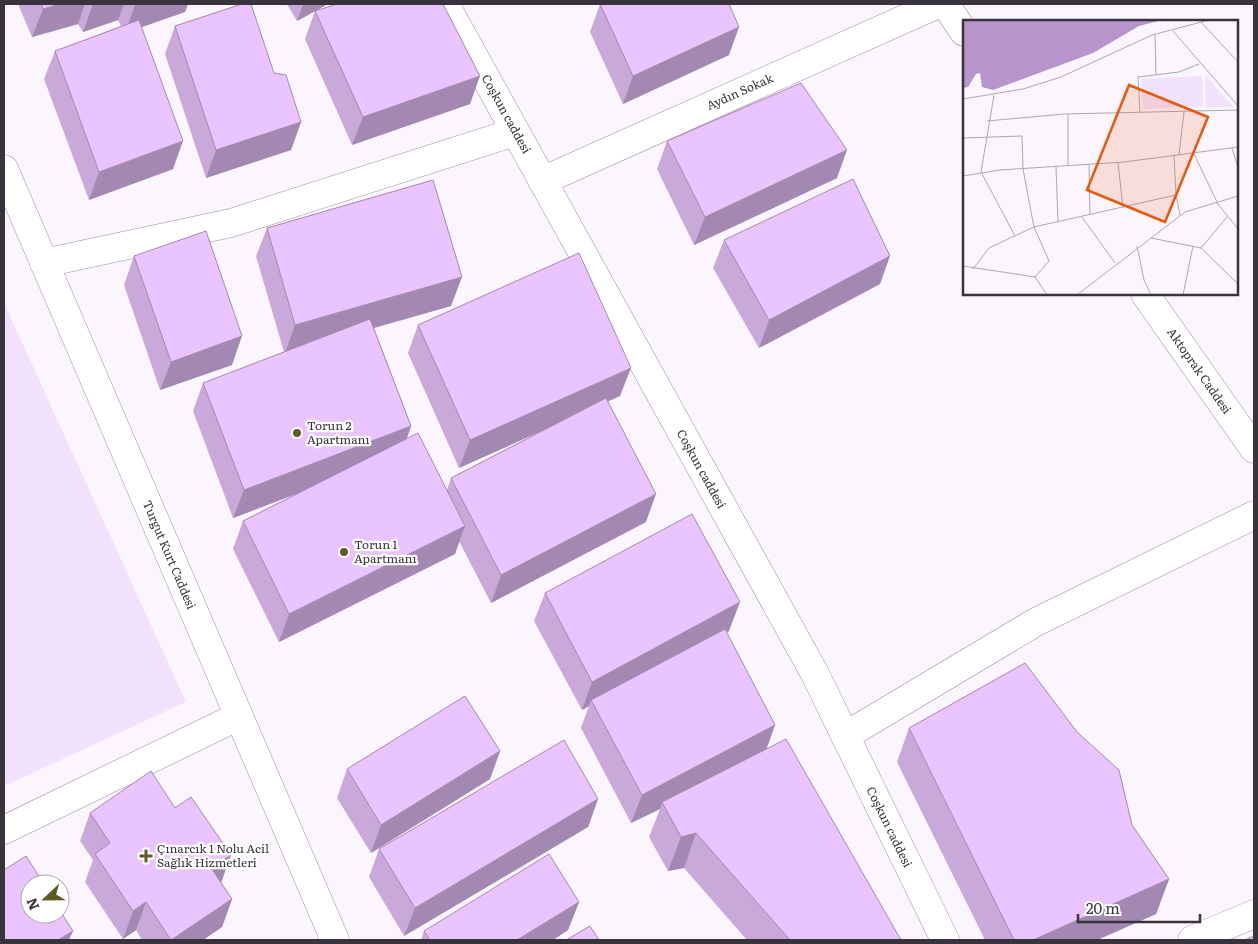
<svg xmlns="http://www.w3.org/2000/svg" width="1258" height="944" viewBox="0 0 1258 944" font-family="Literata,serif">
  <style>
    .green { fill: #f2e1fd }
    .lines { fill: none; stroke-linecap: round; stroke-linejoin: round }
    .minor-casing { stroke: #9b8ea3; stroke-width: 29 }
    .tertiary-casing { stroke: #9b8ea3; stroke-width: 29 }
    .minor { stroke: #fff; stroke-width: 28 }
    .tertiary { stroke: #fff; stroke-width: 28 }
    .wall { fill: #c8a9da }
    .shaded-wall { fill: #a389b2 }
    .building { fill: #e9c4fe; stroke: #a389b2 }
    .poi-dot { fill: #5f5a26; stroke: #fff; stroke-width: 2 }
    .labels { text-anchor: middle; stroke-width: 4.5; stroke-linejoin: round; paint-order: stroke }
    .street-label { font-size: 12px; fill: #38333c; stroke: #fff }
    .poi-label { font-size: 12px; fill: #38333c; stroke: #fff; text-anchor: start }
    .inset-road { fill: none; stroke: #ada7b0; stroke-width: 1 }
    .view { fill: #e8590c; fill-opacity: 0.15; stroke: #e8590c; stroke-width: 2.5 }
    .inset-edge { fill: none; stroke: #38333c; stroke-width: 2.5 }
  </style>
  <rect width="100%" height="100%" fill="#fbf5fe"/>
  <polygon class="green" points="4,303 186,702 4,786"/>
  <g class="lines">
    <g class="minor-casing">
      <g id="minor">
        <polyline points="945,4 964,32"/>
        <polyline points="4,169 335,940"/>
        <polyline points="542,181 938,4"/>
        <polyline points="44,263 231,223 515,132"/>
        <polyline points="1145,294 1254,449"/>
        <polyline points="845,736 1036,622 1254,515"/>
        <polyline points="4,830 239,716"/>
        <polyline points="1192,940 1254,914"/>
      </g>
    </g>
    <g class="tertiary-casing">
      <polyline id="tertiary" points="445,4 815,674 945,940"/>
    </g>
    <use href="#minor" class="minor"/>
    <use href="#tertiary" class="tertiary"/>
  </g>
  <g class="wall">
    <polygon points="18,4 188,4 185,12 141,27 173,169 89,200 44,79 55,51 121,26 118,20 83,32 78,24 32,37"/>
    <polygon points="287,4 328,4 297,21"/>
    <polygon points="600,4 729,55 623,104 590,32"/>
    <polygon points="315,11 470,104 352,145 305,39"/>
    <polygon points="175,26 274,73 301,122 291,150 206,178 165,54"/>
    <polygon points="667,141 837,178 694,245 657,169"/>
    <polygon points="267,228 451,306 374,328 411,426 407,439 447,490 451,478 541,431 459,468 408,353 418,325 620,396 607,401 646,522 491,603 459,541 455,554 279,642 233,549 243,521 296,494 233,518 193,411 203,383 284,352 256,256"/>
    <polygon points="724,240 880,284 759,348 713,268"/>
    <polygon points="134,256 232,365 160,390 124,285"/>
    <polygon points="545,593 729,631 726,632 775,725 766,750 901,940 747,940 684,868 668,871 649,837 660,809 631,823 581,728 589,706 582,710 534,621"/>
    <polygon points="909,728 1132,825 1169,879 1156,914 1097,940 985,940 897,762"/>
    <polygon points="500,751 490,779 371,853 337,798 347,769"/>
    <polygon points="598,799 588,827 404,936 369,877 379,849"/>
    <polygon points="90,813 221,882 232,899 222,927 203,940 142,940 136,930 123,939 85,882 93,860 80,841"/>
    <polygon points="579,902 568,930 553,940 421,940 424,931"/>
  </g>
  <g class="shaded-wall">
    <polygon points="60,4 85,4 78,24 32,37 43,9"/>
    <polygon points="93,4 124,4 118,20 83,32"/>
    <polygon points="139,4 188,4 185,12 125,33 135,5"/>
    <polygon points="303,4 328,4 297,21"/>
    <polygon points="739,27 729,55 623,104 633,76"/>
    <polygon points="480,76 470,104 352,145 363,117"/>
    <polygon points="301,122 291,150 206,178 216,150"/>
    <polygon points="183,141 173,169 89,200 99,172"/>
    <polygon points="847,150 837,178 694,245 705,217"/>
    <polygon points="890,256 880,284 759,348 769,320"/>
    <polygon points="462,277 451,306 285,353 295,325"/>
    <polygon points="242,336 232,365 160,390 171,362"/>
    <polygon points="631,368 620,396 459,468 470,440"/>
    <polygon points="411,426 401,454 233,518 244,490"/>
    <polygon points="656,494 646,522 491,603 501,575"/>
    <polygon points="465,526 455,554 279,642 289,614"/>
    <polygon points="740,602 729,631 593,704 591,700 589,706 582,710 592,682"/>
    <polygon points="775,725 765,753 662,802 660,809 631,823 642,795"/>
    <polygon points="500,751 490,779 371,853 381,825"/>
    <polygon points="598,799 588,827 404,936 415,908"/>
    <polygon points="696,833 684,868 668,871 681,837"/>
    <polygon points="231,855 221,883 211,868"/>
    <polygon points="1169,879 1156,914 1097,940 1033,940"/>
    <polygon points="232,899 222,927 203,940 171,940"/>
    <polygon points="146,902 136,930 123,939 133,911"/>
    <polygon points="579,902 568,930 553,940 517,940"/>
    <polygon points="73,931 69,940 58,940"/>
  </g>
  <g class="building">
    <polygon points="41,4 60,4 43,9"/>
    <polygon points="242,4 251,4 274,73 286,75 301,122 216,150 175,26"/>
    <polygon points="337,4 443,4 480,76 363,117 315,11"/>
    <polygon points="600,4 729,4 739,27 633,76"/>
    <polygon points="139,20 183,141 99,172 55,51"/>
    <polygon points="801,83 847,150 705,217 667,141"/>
    <polygon points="853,179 890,256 769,320 724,240"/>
    <polygon points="433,180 462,277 295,325 267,228"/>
    <polygon points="206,231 242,336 171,362 134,256"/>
    <polygon points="579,253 631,368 470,440 418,325"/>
    <polygon points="370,319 411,426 244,490 203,383"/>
    <polygon points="606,398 656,494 501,575 451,478"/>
    <polygon points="418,433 465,526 289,614 243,521"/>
    <polygon points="692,514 740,602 592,682 545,593"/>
    <polygon points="725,629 775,725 642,795 591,700"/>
    <polygon points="1025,663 1077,732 1119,770 1132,825 1169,879 1033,940 1014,940 909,728"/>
    <polygon points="465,696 500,751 381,825 347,769"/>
    <polygon points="786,739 901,940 790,940 696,833 681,837 662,802"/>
    <polygon points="564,740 598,799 415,908 379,849"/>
    <polygon points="151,771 175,808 191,797 231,855 211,868 232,899 171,940 146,902 133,911 95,854 110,843 90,813"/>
    <polygon points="549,854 579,902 517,940 430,940 424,931"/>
    <polygon points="26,856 44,884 30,884 30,914 60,914 60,911 73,931 58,940 4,940 4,870"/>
    <polygon points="590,926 599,940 566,940"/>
    <polygon points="1254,936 1254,940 1245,940"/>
  </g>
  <g class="poi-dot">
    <circle cx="297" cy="433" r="5"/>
    <circle cx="344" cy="552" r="5"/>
    <path d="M143.5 848.5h5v5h5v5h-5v5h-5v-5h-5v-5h5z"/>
  </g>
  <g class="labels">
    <g class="street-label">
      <text transform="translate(740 92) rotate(-24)" y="4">Aydın Sokak</text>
      <text transform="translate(506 114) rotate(61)" y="4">Coşkun caddesi</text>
      <text transform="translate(1199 371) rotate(55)" y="4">Aktoprak Caddesi</text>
      <text transform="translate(701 469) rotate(61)" y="4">Coşkun caddesi</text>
      <text transform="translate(169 555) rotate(67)" y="4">Turgut Kurt Caddesi</text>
      <text transform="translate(889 827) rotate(64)" y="4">Coşkun caddesi</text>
    </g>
    <g class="poi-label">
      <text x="307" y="430">Torun 2<tspan x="307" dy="14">Apartmanı</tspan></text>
      <text x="354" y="549">Torun 1<tspan x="354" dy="14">Apartmanı</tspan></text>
      <text x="157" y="853">Çınarcık 1 Nolu Acil<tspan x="157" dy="14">Sağlık Hizmetleri</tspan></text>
    </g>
  </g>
  <g transform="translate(963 20)">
    <rect width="275" height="275" fill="#fbf5fe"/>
    <path d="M242,55L270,87L243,88ZM239,56L240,86L180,89L178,59Z" fill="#f2e1fd"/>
    <path d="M0,0H199L176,6L130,33L30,70L19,67L17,53L13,54L5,67L0,68Z" fill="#b794cb"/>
    <path class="inset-road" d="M238,2L275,42M210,11L275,86M192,15L193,55M31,75L18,152L52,216M0,79L60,69L98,57L189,15L246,0M177,93L175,57L216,52L236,44M105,94V146M24,101L101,94L275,90M0,118L59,116L60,149L71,207L86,241L72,257M269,128L275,148M231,134L255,184L275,209M216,135L221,92M211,136L213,175L217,195M155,143L160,188M126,145L127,195M93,147L95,202M0,156L37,150L161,142L275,127M119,197L152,243M188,218L238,228L275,264V270M174,226L181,260L188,275M238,228L264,197M0,246L72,257L84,275M10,249L26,228L71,207L213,175M114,275L222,192L275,176M220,275L230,226"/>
    <path class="view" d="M166,65L245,97L202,202L124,170Z"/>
    <rect width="275" height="275" class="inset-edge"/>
  </g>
  <rect width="1258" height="944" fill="none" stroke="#38333c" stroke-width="10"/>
  <g transform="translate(45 899) rotate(248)"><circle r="24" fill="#ffffff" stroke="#afadb1"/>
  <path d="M0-4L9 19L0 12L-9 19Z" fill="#5f5a26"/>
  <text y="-8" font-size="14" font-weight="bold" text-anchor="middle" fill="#38333c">N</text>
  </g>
  <path d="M1078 914v8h122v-8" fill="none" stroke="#38333c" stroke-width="2.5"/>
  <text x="1086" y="914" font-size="15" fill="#38333c" stroke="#ffffff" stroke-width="4" paint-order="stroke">20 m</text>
</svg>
